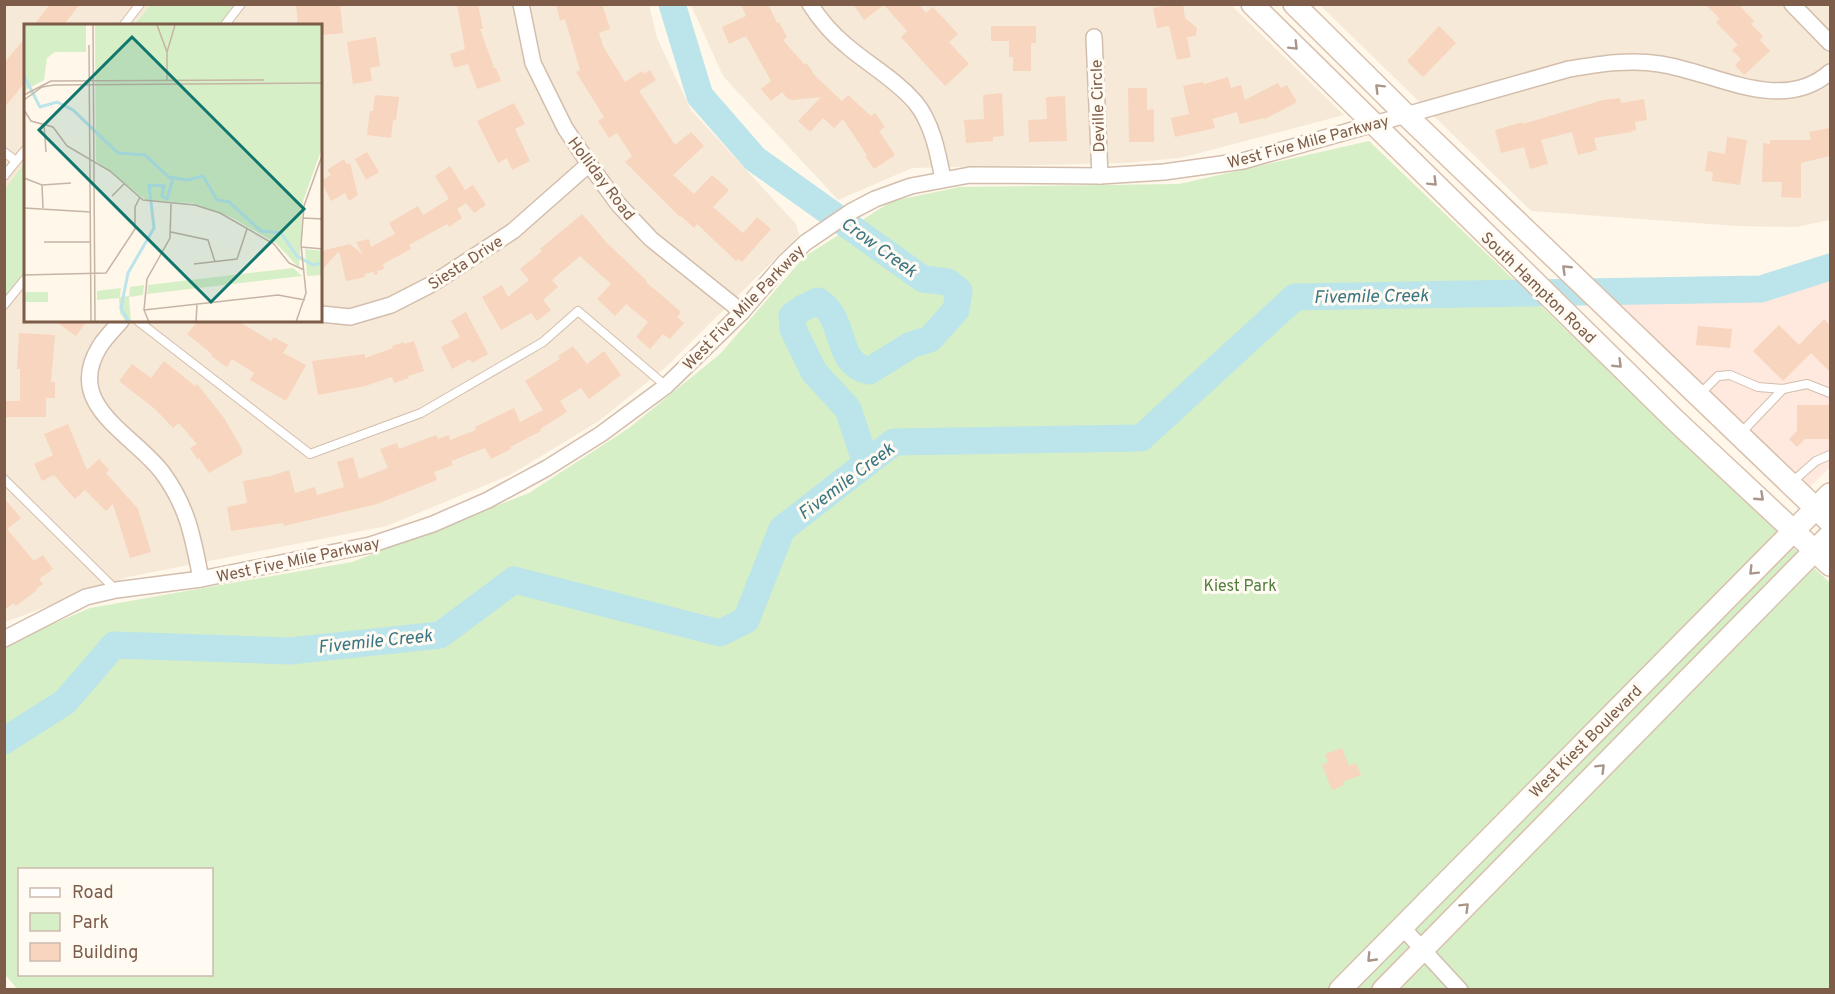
<svg xmlns="http://www.w3.org/2000/svg" width="1835" height="994" viewBox="0 0 1835 994" font-family="Overpass,sans-serif">
  <style>
    .residential { fill: #f7e9d7 }
    .commercial { fill: #ffe8dd }
    .green { fill: #d6efc6; fill-rule: evenodd }
    .lines { fill: none; stroke-linecap: round; stroke-linejoin: round }
    .river { stroke: #bbe4eb; stroke-width: 27 }
    .building { fill: #f7d5bf }
    .lane-casing { stroke: #d3bead; stroke-width: 10 }
    .street-casing { stroke: #d3bead; stroke-width: 18 }
    .secondary-casing { stroke: #d9c1ad; stroke-width: 24 }
    .lane { stroke: #fff; stroke-width: 8 }
    .street { stroke: #fff; stroke-width: 15 }
    .secondary { stroke: #fff; stroke-width: 21 }
    .oneway { stroke: #aa9589 }
    .labels { text-anchor: middle; stroke-width: 6; stroke-linejoin: round; paint-order: stroke }
    .street-label { font-size: 16px; fill: #7d5c49; stroke: #fffaf2 }
    .park-label { font-size: 16px; fill: #4f7e3d; stroke: #fffaf2 }
    .water-label { font-size: 18px; font-style: italic; fill: #3a7683; stroke: #fffaf2 }
    .inset-river { fill: none; stroke: #bbe4eb; stroke-width: 3 }
    .inset-road { fill: none; stroke: #c6b4a5; stroke-width: 1.5 }
    .view { fill: #0f766e; fill-opacity: 0.15; stroke: #0f766e; stroke-width: 3 }
    .inset-edge { fill: none; stroke: #7d5c49; stroke-width: 3 }
  </style>
  <rect width="100%" height="100%" fill="#fef7ea"/>
  <g class="residential">
    <polygon points="5,5 150,5 133,25 26,26 25,162 5,189"/>
    <polygon points="237,5 649,5 657,38 691,110 796,224 799,235 666,367 599,421 510,475 387,526 128,577 5,622 5,297 25,271 26,321 321,321 321,26 220,25"/>
    <polygon points="691,5 1231,5 1344,115 1180,158 1125,163 912,168 838,200 723,76"/>
    <polygon points="1320,5 1830,5 1830,220 1796,227 1737,226 1531,211"/>
  </g>
  <polygon class="commercial" points="1830,273 1830,467 1808,489 1595,279 1653,286 1720,291"/>
  <g class="green">
    <polygon points="150,5 237,5 220,25 133,26"/>
    <path d="M1369,141L1830,583V989H17L4,973V645L90,608L352,562L529,493L629,428L720,354L804,257L892,201L960,187L1179,184ZM20,870H212V974H20Z"/>
    <polygon points="25,162 25,271 5,297 5,189"/>
  </g>
  <g class="lines">
    <g class="river">
      <path d="M672,4L700,96L755,159L923,279L948,282L959,291L956,310L930,339L911,345L869,371C833,363 848,319 818,301L803,308L792,316L793,329L814,372L848,409L866,463"/>
      <polyline points="4,741 65,702 114,645 290,651 440,635 514,580 720,633 746,620 782,529 894,442 1141,438 1295,297 1761,289 1830,267"/>
    </g>
  </g>
  <g class="building">
    <polygon points="50,4 80,4 63,26 33,26"/>
    <polygon points="296,4 340,4 343,33 321,35 321,26 298,26"/>
    <polygon points="457,4 478,4 483,29 480,29 494,68 496,68 501,81 477,89 468,64 454,68 450,54 465,49"/>
    <polygon points="556,4 602,4 610,29 599,33 603,46 625,82 642,71 644,74 650,70 656,80 639,91 675,145 691,132 704,146 673,175 694,194 712,175 729,190 713,207 743,233 757,217 771,229 742,262 738,259 736,261 697,224 694,228 681,216 680,217 625,162 632,156 617,133 609,138 598,121 604,117 576,72 580,70 565,19 560,21"/>
    <polygon points="741,4 768,4 777,23 779,22 787,37 783,40 804,64 806,63 813,72 812,73 842,101 848,95 871,116 875,113 885,127 879,131 895,155 874,169 865,156 867,155 843,119 834,128 823,118 810,132 798,121 821,97 793,100 788,99 782,92 771,101 761,89 771,81 746,36 729,44 722,27 746,16"/>
    <polygon points="853,4 919,4 926,13 933,7 958,34 949,42 969,64 945,86 901,37 907,31 884,5 864,20"/>
    <polygon points="1175,4 1183,4 1185,18 1197,28 1196,36 1187,37 1191,57 1177,60 1169,26 1157,28 1153,8"/>
    <polygon points="1705,4 1738,4 1754,21 1751,24 1763,36 1760,40 1770,51 1744,75 1735,65 1741,59 1732,50 1738,45 1716,22 1720,19"/>
    <polygon points="991,26 1036,26 1036,43 1031,43 1031,71 1013,71 1013,57 1009,57 1009,41 991,41"/>
    <polygon points="1439,26 1456,43 1423,77 1407,61"/>
    <polygon points="26,37 26,81 4,108 4,63"/>
    <polygon points="376,37 380,66 370,68 372,81 353,84 347,42"/>
    <polygon points="1228,77 1231,88 1241,85 1245,100 1278,83 1281,88 1287,85 1297,102 1265,119 1264,118 1240,124 1237,112 1212,119 1215,128 1175,137 1171,118 1189,114 1183,86 1203,82 1204,84"/>
    <polygon points="1128,88 1147,88 1147,110 1154,109 1154,142 1129,142"/>
    <polygon points="1002,93 1004,136 993,137 993,141 966,143 964,120 984,119 983,95"/>
    <polygon points="375,95 399,97 396,120 393,120 391,138 367,135 370,111 373,111"/>
    <polygon points="1065,96 1067,141 1029,142 1028,120 1047,119 1046,97"/>
    <polygon points="1620,98 1621,103 1644,99 1647,120 1635,122 1636,130 1631,131 1632,132 1594,138 1597,150 1578,155 1572,132 1541,140 1548,164 1530,169 1524,147 1501,153 1495,130 1523,122 1523,124 1603,100"/>
    <polygon points="514,103 525,124 515,129 530,161 512,170 507,158 498,163 477,121"/>
    <polygon points="1830,128 1830,156 1801,163 1801,198 1781,197 1782,182 1762,182 1763,143 1770,144 1770,140 1811,140 1809,132"/>
    <polygon points="1727,137 1747,140 1740,185 1712,181 1713,172 1705,171 1708,151 1725,154"/>
    <polygon points="367,152 379,172 366,180 355,159"/>
    <polygon points="344,159 347,164 350,163 358,195 349,201 345,193 331,201 321,181 331,175 327,170"/>
    <polygon points="450,166 465,190 473,185 486,205 474,213 466,203 457,209 462,218 449,227 447,224 409,245 411,249 383,264 384,269 377,271 378,274 375,275 373,272 364,274 365,277 346,281 339,251 321,271 321,251 350,244 363,255 356,242 369,239 371,247 395,234 389,223 418,206 423,215 449,199 435,176"/>
    <polygon points="582,214 607,243 647,281 646,282 681,312 677,317 684,323 670,339 663,334 650,349 636,337 648,322 626,304 615,316 597,299 611,284 580,256 552,280 558,287 543,300 551,310 537,321 531,313 501,330 482,297 502,285 508,297 529,280 520,269 542,251 540,249"/>
    <polygon points="466,312 488,354 472,363 470,359 452,369 441,347 460,337 451,321"/>
    <polygon points="1824,319 1830,325 1830,372 1811,353 1783,381 1753,351 1779,325 1799,345"/>
    <polygon points="55,321 87,321 76,336"/>
    <polygon points="198,321 238,321 271,341 274,337 288,345 283,353 306,365 286,401 250,380 254,373 232,359 227,367 211,356 212,354 187,334"/>
    <polygon points="1698,326 1732,329 1730,348 1696,345"/>
    <polygon points="19,333 55,335 51,382 55,382 55,398 46,398 46,417 4,417 4,401 20,401 20,369 17,369"/>
    <polygon points="414,341 424,371 408,376 409,378 394,383 392,377 365,386 318,395 312,361 365,354 365,358 393,348 392,346 404,342 404,344"/>
    <polygon points="573,346 587,364 604,351 621,375 589,399 581,388 560,401 567,412 540,429 541,431 510,447 511,449 491,459 485,448 451,461 453,465 434,472 437,480 377,504 284,526 283,523 231,531 227,507 247,503 243,481 271,476 289,470 295,493 315,487 317,495 344,487 337,462 353,457 359,479 388,468 380,449 397,443 399,449 436,435 438,439 449,435 450,440 476,430 475,427 514,408 520,422 543,410 525,381 560,359 558,356"/>
    <polygon points="164,361 195,386 197,384 224,418 242,449 242,454 209,473 199,458 197,459 190,448 197,444 179,423 173,428 155,409 119,381 132,364 151,378"/>
    <polygon points="1797,405 1830,405 1830,439 1805,439 1797,447 1789,439 1797,431"/>
    <polygon points="68,424 87,470 99,459 109,470 106,473 138,509 151,552 130,558 113,504 106,511 85,490 75,499 54,475 42,481 34,464 53,455 44,434"/>
    <polygon points="4,498 21,518 7,529 34,561 43,555 53,569 39,579 43,584 36,589 37,590 16,606 14,603 4,610"/>
    <polygon points="1342,748 1349,766 1356,763 1361,775 1343,782 1344,785 1332,790 1322,765 1328,762 1325,754"/>
  </g>
  <g class="lines">
    <g class="lane-casing">
      <g id="lane">
        <polyline points="123,26 140,4"/>
        <polyline points="224,26 241,4"/>
        <polyline points="4,152 16,161"/>
        <polyline points="4,176 26,149"/>
        <polyline points="4,305 26,278"/>
        <polyline points="138,321 310,454 421,413 543,342 578,311 666,386"/>
        <polyline points="1699,395 1718,376 1730,375 1758,387 1783,389 1807,384 1830,393"/>
        <polyline points="1740,434 1783,389"/>
        <polyline points="4,479 116,590"/>
        <polyline points="1791,483 1816,461 1830,455"/>
      </g>
    </g>
    <g class="street-casing">
      <g id="street">
        <polyline points="521,4 533,63 565,128 589,164 618,204 651,239 742,312"/>
        <path d="M810,4C820,20 832,34 847,46C869,65 895,79 915,102C932,122 938,153 943,179"/>
        <polyline points="1792,4 1830,43"/>
        <polyline points="1094,37 1100,176"/>
        <polyline points="321,314 350,317 391,305 432,284 513,231 589,164"/>
        <path d="M121,321C114,329 106,337 100,346C63,405 132,433 162,472C188,507 193,538 201,579"/>
        <path d="M4,639L86,597L116,590L201,579L370,545L433,524L488,500L547,468L601,434L666,386L742,312L785,262L805,243L852,211L875,199L911,186L970,175L1100,176L1164,172L1243,161L1569,69C1600,64 1629,59 1660,64C1714,72 1782,115 1830,72"/>
        <polyline points="1402,927 1460,990"/>
      </g>
    </g>
    <g class="secondary-casing">
      <g id="secondary">
        <polyline points="1252,4 1675,420 1830,565"/>
        <polyline points="1294,4 1406,115 1830,522"/>
        <polyline points="1340,990 1830,494"/>
        <polyline points="1383,990 1830,535"/>
      </g>
    </g>
    <use href="#lane" class="lane"/>
    <use href="#street" class="street"/>
    <use href="#secondary" class="secondary"/>
  </g>
  <defs><path id="oneway-chevron" d="M-2-3.5L2.5 0L-2 3.5" fill="none" stroke-width="1.6" stroke-linecap="round" stroke-linejoin="round" transform="scale(1.5)"/></defs>
  <g class="oneway">
    <use href="#oneway-chevron" transform="translate(1294 46) rotate(45)"/>
    <use href="#oneway-chevron" transform="translate(1379 88) rotate(-135)"/>
    <use href="#oneway-chevron" transform="translate(1433 182) rotate(45)"/>
    <use href="#oneway-chevron" transform="translate(1566 269) rotate(-136)"/>
    <use href="#oneway-chevron" transform="translate(1618 364) rotate(44)"/>
    <use href="#oneway-chevron" transform="translate(1760 497) rotate(43)"/>
    <use href="#oneway-chevron" transform="translate(1753 571) rotate(135)"/>
    <use href="#oneway-chevron" transform="translate(1601 768) rotate(-45)"/>
    <use href="#oneway-chevron" transform="translate(1465 907) rotate(-45)"/>
    <use href="#oneway-chevron" transform="translate(1371 958) rotate(134)"/>
  </g>
  <g class="labels">
    <g class="street-label">
      <text transform="translate(1097 106) rotate(-92)" y="6">Deville Circle</text>
      <text transform="translate(1308 141) rotate(-15)" y="6">West Five Mile Parkway</text>
      <text transform="translate(602 178) rotate(53)" y="6">Holliday Road</text>
      <text transform="translate(465 262) rotate(-33)" y="6">Siesta Drive</text>
      <text transform="translate(1539 287) rotate(44)" y="6">South Hampton Road</text>
      <text transform="translate(743 307) rotate(-46)" y="6">West Five Mile Parkway</text>
      <text transform="translate(298 559) rotate(-12)" y="6">West Five Mile Parkway</text>
      <text transform="translate(1585 741) rotate(-45)" y="6">West Kiest Boulevard</text>
    </g>
    <g class="park-label">
      <text x="1240" y="591">Kiest Park</text>
    </g>
    <g class="water-label">
      <text transform="translate(879 247) rotate(36)" y="6">Crow Creek</text>
      <text transform="translate(1371 296) rotate(-1)" y="6">Fivemile Creek</text>
      <text transform="translate(846 481) rotate(-37)" y="6">Fivemile Creek</text>
      <text transform="translate(375 641) rotate(-6)" y="6">Fivemile Creek</text>
    </g>
  </g>
  <g transform="translate(24 24)">
    <rect width="298" height="298" fill="#fef7ea"/>
    <path d="M0,1H62V28H31L23,34L20,56L0,67ZM71,1H298V124L279,177L275,244L252,219L207,193L168,179L122,176L72,137ZM281,225L298,227V251L283,252ZM269,244L278,252L123,270L124,261ZM120,261L119,271L105,273L107,298H102L96,289L95,274L73,276V267L97,264L96,273L105,272L106,263ZM0,268H24V278H0Z" fill="#d6efc6"/>
    <path class="inset-river" d="M0,52L16,83L33,78L49,86L94,129L121,131L145,153L163,156L179,152L193,176L205,178L237,207L257,209L273,232L289,241L299,239M105,298L97,284L104,249L130,204L125,161L140,162L138,172L143,175L149,154"/>
    <path class="inset-road" d="M69,1L71,298M133,1L143,28V56M65,21L67,298M143,28L151,1M0,71L27,57L240,56M0,76L18,63L30,61L299,59M0,86L7,97L29,103L43,122L86,147L119,176L171,181L196,189L250,220L265,239L280,246M20,100L22,128M0,154L18,161L47,159M18,161L19,184M88,172L101,159M0,184L67,188M279,194L299,195M147,208L184,216L191,238M20,218H67M277,223L299,225M170,240L213,235L223,205M0,251L82,249L111,205V183L116,173M120,286L254,271L281,276M125,298L120,286L123,255L146,214L147,180M172,298L173,280M272,298L282,269L277,221L280,182L299,129"/>
    <path class="view" d="M108,13L280,185L187,278L15,106Z"/>
    <rect width="298" height="298" class="inset-edge"/>
  </g>
  <rect width="1835" height="994" fill="none" stroke="#7d5c49" stroke-width="12"/>
  <rect x="18" y="868" width="195" height="108" fill="#fffaf2" stroke="#cbbbae" stroke-width="1.5"/>
  <rect x="30" y="888" width="30" height="9" fill="#ffffff" stroke="#cbbbae" stroke-width="1.5"/>
  <text x="72" y="898" font-size="18" fill="#7d5c49">Road</text>
  <rect x="30" y="913" width="30" height="18" fill="#d6efc6" stroke="#cbbbae" stroke-width="1.5"/>
  <text x="72" y="928" font-size="18" fill="#7d5c49">Park</text>
  <rect x="30" y="943" width="30" height="18" fill="#f7d5bf" stroke="#cbbbae" stroke-width="1.5"/>
  <text x="72" y="958" font-size="18" fill="#7d5c49">Building</text>
</svg>
